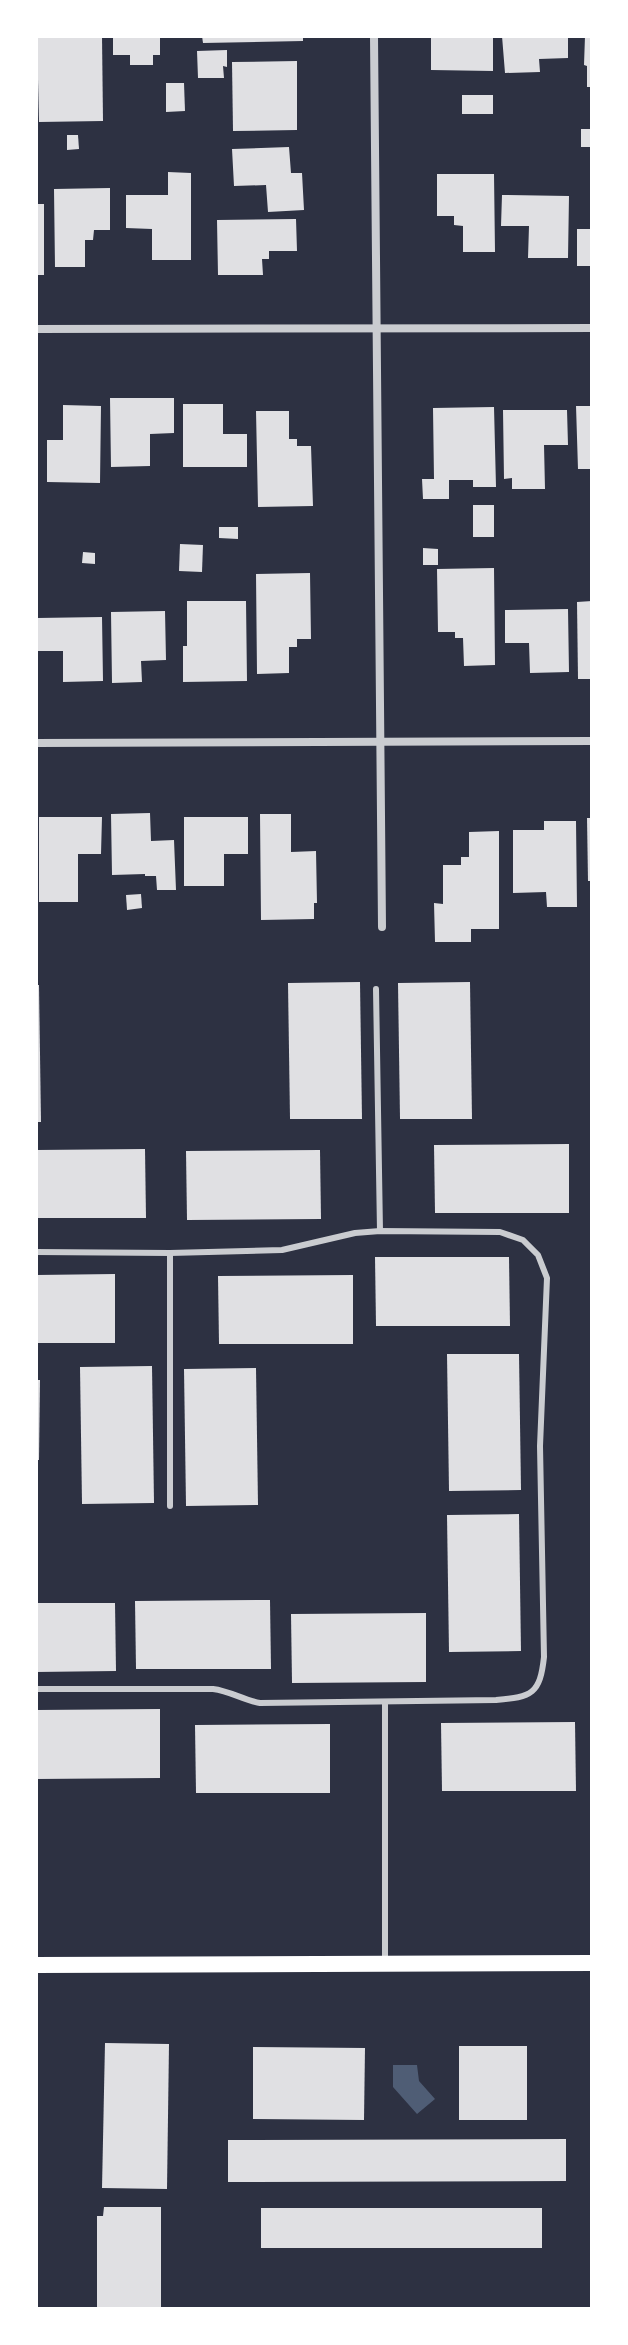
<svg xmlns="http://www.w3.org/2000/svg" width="628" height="2345" viewBox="0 0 628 2345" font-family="Montserrat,sans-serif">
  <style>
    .water { fill: #4f5d75 }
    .building { fill: #e0e0e3 }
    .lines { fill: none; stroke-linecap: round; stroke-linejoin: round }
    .service { stroke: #caccd0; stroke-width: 6 }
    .minor { stroke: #caccd0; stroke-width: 8 }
    .secondary { stroke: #fff; stroke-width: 16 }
  </style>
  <rect width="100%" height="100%" fill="#2d3142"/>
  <polygon class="water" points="393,2065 417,2065 419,2081 435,2099 417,2114 393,2087"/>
  <g class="building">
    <polygon points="37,36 102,36 103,121 39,122"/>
    <polygon points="113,36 160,36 160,55 153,55 153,65 130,65 130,55 113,55"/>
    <polygon points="202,36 303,36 303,41 203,43"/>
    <polygon points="431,36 493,36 493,71 431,70"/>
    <polygon points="502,36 568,36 568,58 539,59 540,72 505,73"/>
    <polygon points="585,36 592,36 592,87 587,87 587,66 584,65"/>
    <polygon points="227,50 227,67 223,66 224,78 198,78 197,51"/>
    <polygon points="297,61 297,130 233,131 232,62"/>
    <polygon points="166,83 184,83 185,111 166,112"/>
    <rect x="462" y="95" width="31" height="19"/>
    <rect x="581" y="129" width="11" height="18"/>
    <polygon points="67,135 78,135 79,149 67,150"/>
    <polygon points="289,147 291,173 302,173 304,210 268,212 266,185 234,186 232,149"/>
    <polygon points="168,172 191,173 191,260 152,260 152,229 126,228 126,195 168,195"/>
    <polygon points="437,174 494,174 495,252 463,252 463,226 454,225 454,216 437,216"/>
    <polygon points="110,188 110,230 94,230 93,240 85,240 85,267 55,267 54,189"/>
    <polygon points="502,195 569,196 568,258 528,258 529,226 501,226"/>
    <rect x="36" y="204" width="8" height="71"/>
    <polygon points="296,219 297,251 269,251 269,259 262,259 263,275 218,275 217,220"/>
    <rect x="577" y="229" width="15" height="37"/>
    <polygon points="110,398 174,398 174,433 150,434 150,466 111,467"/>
    <polygon points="183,404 223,404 223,434 247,434 247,467 183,467"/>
    <polygon points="63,405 101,406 100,483 47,482 47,440 63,440"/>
    <polygon points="576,406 592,406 592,469 578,469"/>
    <polygon points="494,407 496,487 473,487 473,480 449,480 449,499 423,499 422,479 434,479 433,408"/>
    <polygon points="503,410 567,410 568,445 544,445 545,489 512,489 512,478 504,479"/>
    <polygon points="256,411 289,411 289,439 297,439 297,446 311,446 313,506 258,507"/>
    <rect x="473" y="505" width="21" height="32"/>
    <polygon points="219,527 238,527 238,539 219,538"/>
    <polygon points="180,544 203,545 202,572 179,571"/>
    <polygon points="423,548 438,549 438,565 423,565"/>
    <polygon points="83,552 95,553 95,564 82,563"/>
    <polygon points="494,568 495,665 464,666 463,638 455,638 455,632 438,632 437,569"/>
    <polygon points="310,573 311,639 297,639 297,647 289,647 289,673 257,674 256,574"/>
    <polygon points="187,601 246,601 247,681 183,682 183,646 187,646"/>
    <polygon points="592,601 592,679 578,679 577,602"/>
    <polygon points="568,609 569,672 530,673 529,643 505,643 505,610"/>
    <polygon points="165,611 166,660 141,661 142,682 112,683 111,612"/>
    <polygon points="102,617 103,681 63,682 63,651 38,651 37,618"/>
    <polygon points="150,813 151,841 174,840 176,890 157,890 156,876 145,876 145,874 112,875 111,814"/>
    <polygon points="260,814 291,814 291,852 316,851 317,903 314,903 314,919 261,920"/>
    <polygon points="39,817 102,817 101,854 78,854 78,902 39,902"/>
    <polygon points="184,817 248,817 248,854 224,854 224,886 184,886"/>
    <polygon points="587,818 592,818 592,881 588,881"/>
    <polygon points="544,821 576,821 577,907 547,907 546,892 513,893 513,830 544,830"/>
    <polygon points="499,831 499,929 471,929 471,942 435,942 434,903 443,904 443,865 461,865 461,857 469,857 469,832"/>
    <polygon points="141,894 142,908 127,910 126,895"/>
    <polygon points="360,982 362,1119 290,1119 288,983"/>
    <polygon points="470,982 472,1119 400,1119 398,983"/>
    <polygon points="36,985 39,985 41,1122 36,1122"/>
    <polygon points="569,1144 569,1213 435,1213 434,1145"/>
    <polygon points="145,1149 146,1218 36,1218 36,1150"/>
    <polygon points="320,1150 321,1219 187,1220 186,1151"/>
    <polygon points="375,1257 509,1257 510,1326 376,1326"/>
    <polygon points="115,1274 115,1343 36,1343 36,1275"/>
    <polygon points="353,1275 353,1344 219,1344 218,1276"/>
    <polygon points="447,1354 519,1354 521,1490 449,1491"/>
    <polygon points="152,1366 154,1503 82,1504 80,1367"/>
    <polygon points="256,1368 258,1505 186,1506 184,1369"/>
    <polygon points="36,1380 40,1380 39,1460 36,1460"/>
    <polygon points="519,1514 521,1651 449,1652 447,1515"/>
    <polygon points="270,1600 271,1669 136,1669 135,1601"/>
    <polygon points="36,1603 115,1603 116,1671 36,1672"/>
    <polygon points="426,1613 426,1682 292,1683 291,1614"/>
    <polygon points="160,1709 160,1778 36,1779 36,1710"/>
    <polygon points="575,1722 576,1791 442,1791 441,1723"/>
    <polygon points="330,1724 330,1793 196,1793 195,1725"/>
    <polygon points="105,2043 169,2044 167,2189 102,2188"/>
    <rect x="459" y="2046" width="68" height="74"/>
    <polygon points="253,2047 365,2048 364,2120 253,2119"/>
    <polygon points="566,2139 566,2181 228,2182 228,2140"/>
    <polygon points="104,2207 161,2207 161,2309 97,2309 97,2216 103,2216"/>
    <rect x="261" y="2208" width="281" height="40"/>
  </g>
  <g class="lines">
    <g class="service">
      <polyline points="376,989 380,1231"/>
      <path d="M36,1252L170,1253L282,1250L355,1233L380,1231L500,1232L523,1240L538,1255L547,1278L540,1446L544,1657C540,1694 532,1697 496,1700L260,1703C243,1700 230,1691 213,1689H36"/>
      <polyline points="170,1506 170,1253"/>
      <polyline points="385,1702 385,1962"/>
    </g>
    <g class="minor">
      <polyline points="374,36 382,927"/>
      <polyline points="36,329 592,328"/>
      <polyline points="36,743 592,741"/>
    </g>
    <polyline class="secondary" points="36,1965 592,1963"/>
  </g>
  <rect width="628" height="2345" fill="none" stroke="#ffffff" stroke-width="76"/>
</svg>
